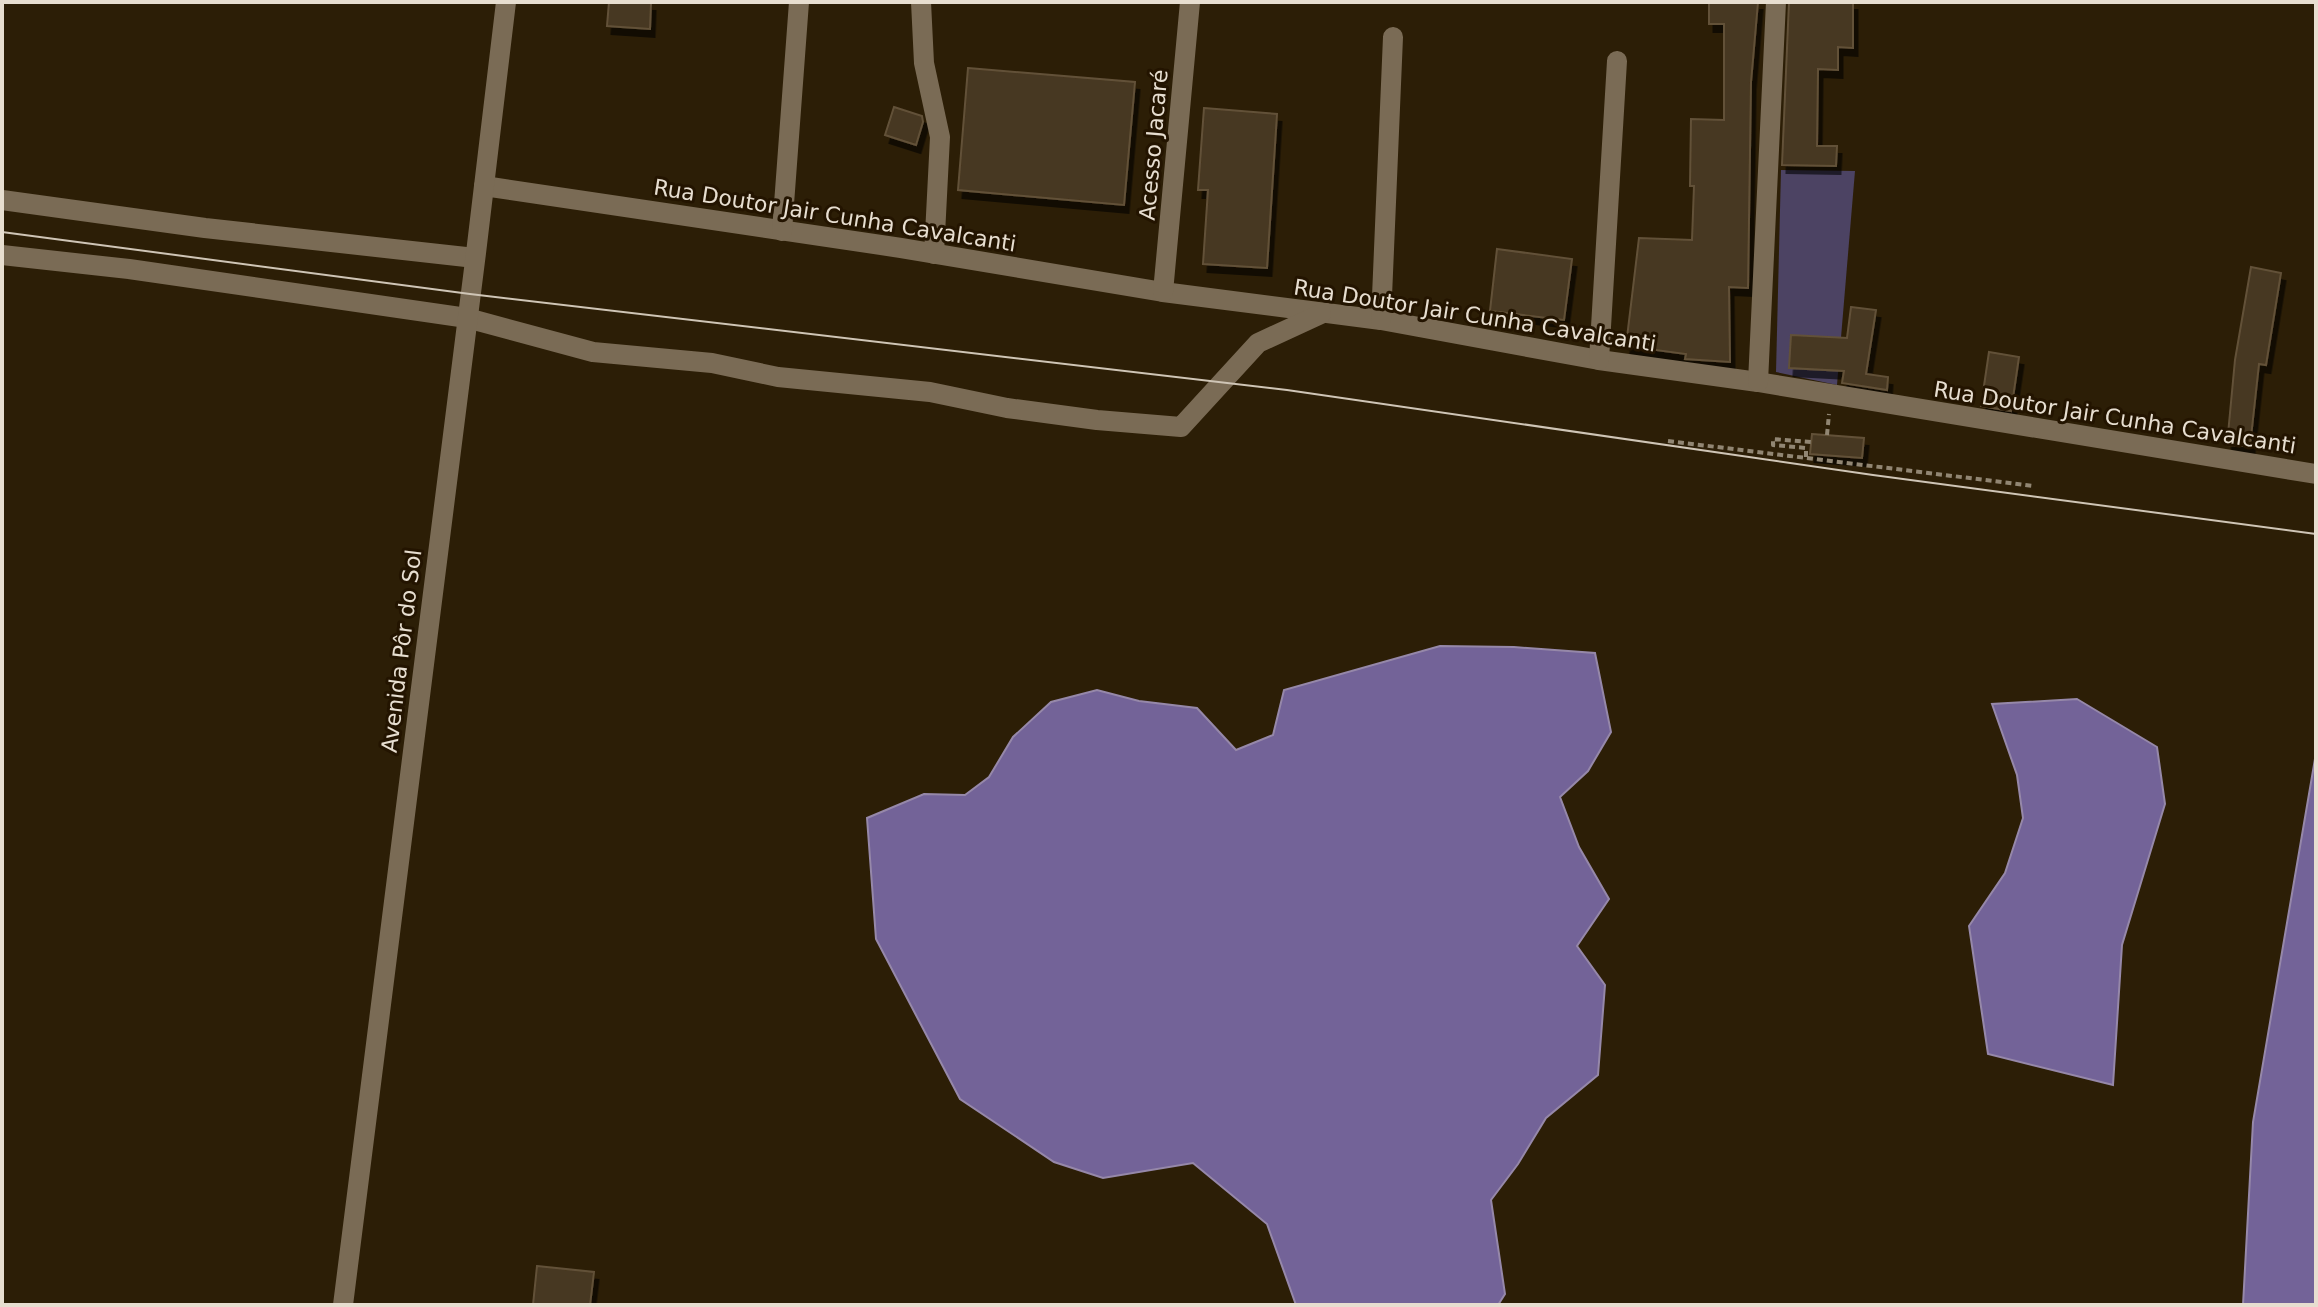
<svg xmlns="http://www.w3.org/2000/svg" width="2318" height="1307" viewBox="0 0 2318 1307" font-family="'DejaVu Sans',sans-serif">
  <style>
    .green { fill: #4c4363 }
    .water { fill: #736398; stroke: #9688a9; stroke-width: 2 }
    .building { fill: #473720; stroke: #625139; stroke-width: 2; filter: url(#shadow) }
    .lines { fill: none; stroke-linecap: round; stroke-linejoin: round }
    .path { stroke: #918673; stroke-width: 4; stroke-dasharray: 6 4; stroke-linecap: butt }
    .minor { stroke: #7a6b55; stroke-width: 20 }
    .tram { stroke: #cfc5b6; stroke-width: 2 }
    .labels { text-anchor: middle; stroke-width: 6; stroke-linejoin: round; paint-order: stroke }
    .street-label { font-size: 22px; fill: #e7ded0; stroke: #231400 }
  </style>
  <defs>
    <filter id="shadow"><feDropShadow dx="4.5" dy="8" stdDeviation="0" flood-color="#0009"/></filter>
  </defs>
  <rect width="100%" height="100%" fill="#2c1e06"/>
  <polygon class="green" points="1781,170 1855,171 1837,385 1776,372"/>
  <g class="water">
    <polygon points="1440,646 1514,647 1595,653 1611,732 1588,771 1560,797 1579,847 1609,899 1577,946 1605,985 1598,1075 1546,1118 1518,1164 1491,1200 1505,1294 1498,1305 1296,1305 1267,1224 1193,1163 1103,1178 1054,1162 960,1099 876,939 867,818 924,794 965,795 989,777 1013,737 1051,702 1097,690 1139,701 1197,708 1236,750 1273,735 1284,690"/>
    <polygon points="2077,699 2157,747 2165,804 2122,945 2113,1085 1988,1054 1969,926 2005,873 2023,818 2017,775 1992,704"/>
    <polygon points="2316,753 2316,1305 2243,1305 2253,1122"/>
  </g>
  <g class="building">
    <polygon points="609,2 651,3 650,29 607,26"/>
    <polygon points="1709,2 1758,2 1751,82 1748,288 1729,287 1730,362 1685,359 1686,354 1626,346 1639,238 1692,240 1694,186 1690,186 1691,119 1724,120 1724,24 1709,24"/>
    <polygon points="1789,2 1853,2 1853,48 1838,47 1838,70 1818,69 1817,146 1837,146 1836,166 1782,165"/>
    <polygon points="968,68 1135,82 1124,205 958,190"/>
    <polygon points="894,107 922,116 923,122 916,145 885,135"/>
    <polygon points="1204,108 1277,114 1267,268 1203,264 1208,190 1198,190"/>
    <polygon points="1497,249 1572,259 1564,320 1490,311"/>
    <polygon points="2251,267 2281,273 2266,365 2259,364 2250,446 2227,445 2235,360"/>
    <polygon points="1851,307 1876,310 1866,374 1888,377 1887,390 1842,383 1844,371 1789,368 1791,335 1847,338"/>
    <polygon points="1989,352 2019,357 2011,411 1981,406"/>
    <polygon points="1812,434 1864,438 1862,458 1810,454"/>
    <polygon points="537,1266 594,1272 590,1305 533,1305"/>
  </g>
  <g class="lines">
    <g class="path">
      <polyline points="1827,435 1829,414"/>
      <polyline points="1668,441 2034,486"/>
      <polyline points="1806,457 1806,448 1773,445 1773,439 1811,442"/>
    </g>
    <g class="minor">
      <polyline points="921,2 924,63 940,137 934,254"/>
      <polyline points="484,186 901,248 1163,292 1381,320 1599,360 1758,382 2316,474"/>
      <polyline points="2,200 205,228 475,258"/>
      <polyline points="782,231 799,2"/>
      <polyline points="2,255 129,269 467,318 593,352 712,363 778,377 930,392 1007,408 1097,420 1181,427 1258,343 1321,314"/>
      <polyline points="1163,292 1190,2"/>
      <polyline points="1381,320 1393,37"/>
      <polyline points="1599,360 1617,61"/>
      <polyline points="1758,382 1776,2"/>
      <polyline points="343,1305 476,253 506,2"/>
    </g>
    <polyline class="tram" points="2,232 470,294 1287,390 1873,475 2316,534"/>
  </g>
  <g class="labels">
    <g class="street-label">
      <text transform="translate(1153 145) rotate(-85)" y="8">Acesso Jacaré</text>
      <text transform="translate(835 215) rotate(9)" y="8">Rua Doutor Jair Cunha Cavalcanti</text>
      <text transform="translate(1475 315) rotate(9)" y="8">Rua Doutor Jair Cunha Cavalcanti</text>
      <text transform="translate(2115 417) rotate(9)" y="8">Rua Doutor Jair Cunha Cavalcanti</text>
      <text transform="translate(401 651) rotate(-83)" y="8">Avenida Pôr do Sol</text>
    </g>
  </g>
  <rect width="2318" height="1307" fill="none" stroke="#e7ded0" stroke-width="8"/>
</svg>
